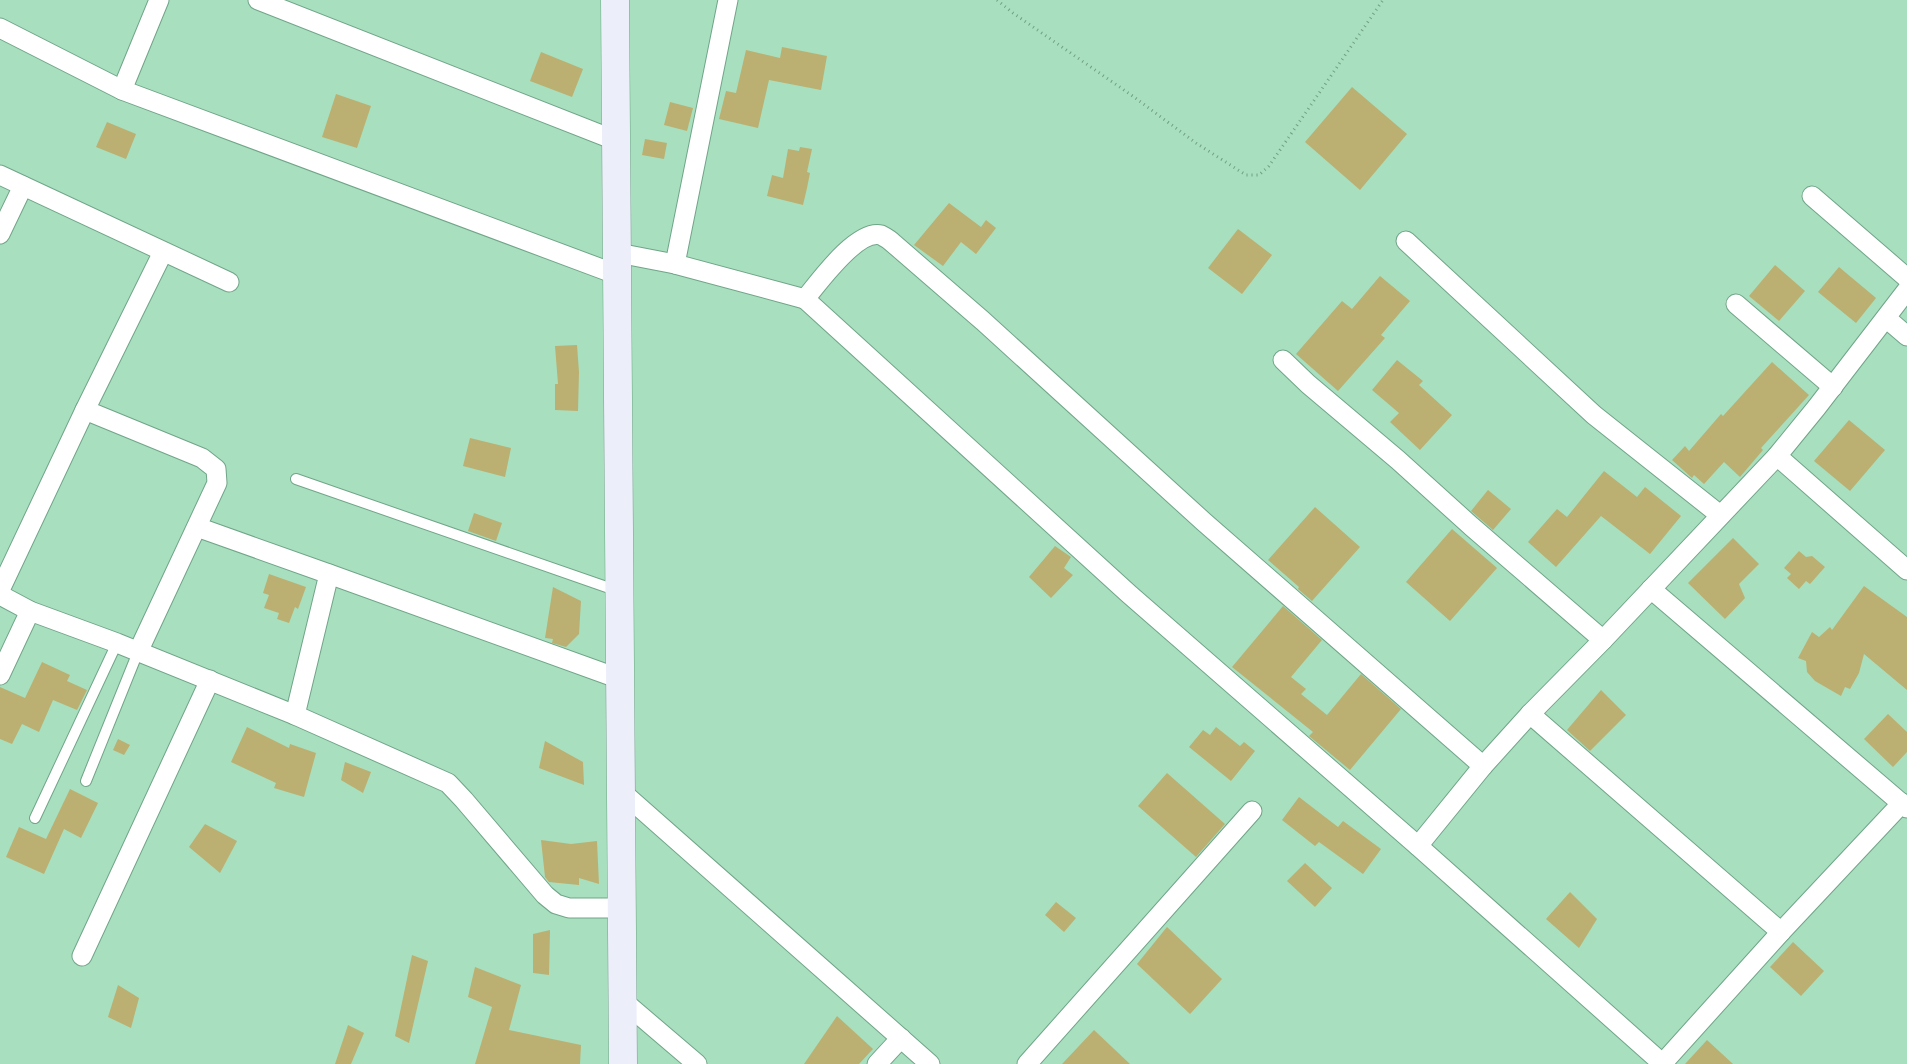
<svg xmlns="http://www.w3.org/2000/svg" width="1907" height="1064" viewBox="0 0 1907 1064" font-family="'Noto Serif',serif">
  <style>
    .building { fill: #bbb071 }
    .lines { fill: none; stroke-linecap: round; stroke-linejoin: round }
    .lane-casing { stroke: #70a588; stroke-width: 12 }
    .street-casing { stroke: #70a588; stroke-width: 21 }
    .secondary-casing { stroke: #70a588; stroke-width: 29 }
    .path { stroke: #739e85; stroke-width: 3; stroke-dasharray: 1 4; stroke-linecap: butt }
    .lane { stroke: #fff; stroke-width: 10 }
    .street { stroke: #fff; stroke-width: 19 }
    .secondary { stroke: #eceefa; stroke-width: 28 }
  </style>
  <rect width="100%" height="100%" fill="#a8dfbf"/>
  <g class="building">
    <polygon points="782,47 827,56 821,90 769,80 758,128 719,119 726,91 736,93 746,50 780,58"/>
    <polygon points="541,52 583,69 572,97 530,81"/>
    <polygon points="1352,87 1407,134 1360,190 1305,142"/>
    <polygon points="336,94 371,106 357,148 322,137"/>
    <polygon points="670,102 693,108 687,131 664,125"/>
    <polygon points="107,122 136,134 126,159 96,147"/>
    <polygon points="645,139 667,143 664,159 642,155"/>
    <polygon points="800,147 812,149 807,172 810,173 807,188 803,205 767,196 772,175 783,178 788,149 799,151"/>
    <polygon points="949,203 981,227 986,220 996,228 976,254 961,242 943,266 914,245"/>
    <polygon points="1238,229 1272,255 1242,294 1208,268"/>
    <polygon points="1775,265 1805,291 1779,321 1749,296"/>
    <polygon points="1839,267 1876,298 1856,323 1818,292"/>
    <polygon points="1380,276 1410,301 1381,335 1385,338 1338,391 1296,354 1342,301 1352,309"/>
    <polygon points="577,345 579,372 578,411 555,410 555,384 558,384 555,346"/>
    <polygon points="1397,360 1423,381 1419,385 1452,415 1420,450 1390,422 1399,413 1372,390"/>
    <polygon points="1772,362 1809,395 1761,448 1763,450 1740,477 1724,462 1704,484 1694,475 1692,478 1672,460 1685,446 1689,451 1721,414 1723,416"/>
    <polygon points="1849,420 1885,450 1850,491 1814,461"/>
    <polygon points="470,438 511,448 505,477 463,466"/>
    <polygon points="1604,471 1637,497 1645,487 1681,516 1650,554 1601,516 1556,567 1528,542 1557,509 1567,517"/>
    <polygon points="1488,490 1511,509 1493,530 1471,511"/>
    <polygon points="1315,507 1360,547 1312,601 1298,589 1299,587 1268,560"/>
    <polygon points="474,513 502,523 496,541 468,531"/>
    <polygon points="1452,529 1497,568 1450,621 1406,582"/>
    <polygon points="1733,538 1759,564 1739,584 1745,598 1725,619 1688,583"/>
    <polygon points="1055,546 1071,557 1064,568 1073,575 1051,598 1029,577"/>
    <polygon points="1799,551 1806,557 1812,556 1825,567 1810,584 1806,581 1799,589 1787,578 1791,574 1784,568"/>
    <polygon points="269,574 306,587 298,609 295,607 289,623 277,619 279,613 264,608 269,595 263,593"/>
    <polygon points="1864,586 1907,617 1907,690 1864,654 1859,673 1850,689 1845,687 1841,696 1815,681 1807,672 1806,661 1798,658 1812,632 1819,637 1830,627 1832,630"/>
    <polygon points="553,587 581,601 579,634 566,647 552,643 553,639 545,638"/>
    <polygon points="1283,606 1322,640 1291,677 1306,689 1301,694 1327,715 1361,674 1401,709 1350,770 1309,736 1313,732 1232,667"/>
    <polygon points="42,662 70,675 67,681 87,690 77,710 53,700 39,732 22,724 12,744 0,739 0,687 25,698"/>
    <polygon points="1601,690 1626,715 1590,751 1567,730"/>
    <polygon points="1888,714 1907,732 1907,752 1893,767 1864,739"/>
    <polygon points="247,727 289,748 290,744 316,753 304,797 274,788 276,783 231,762"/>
    <polygon points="1216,727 1240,746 1244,742 1255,751 1231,781 1189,747 1203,730 1210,735"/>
    <polygon points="118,739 130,745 124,755 113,750"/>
    <polygon points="545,741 583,762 584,785 539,768"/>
    <polygon points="345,762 371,772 363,793 341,780"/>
    <polygon points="1167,773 1225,824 1196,857 1138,806"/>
    <polygon points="70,789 98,803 81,838 64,829 44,874 6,857 19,827 46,839"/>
    <polygon points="1299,797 1338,827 1343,821 1381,849 1363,874 1319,842 1315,846 1282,820"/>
    <polygon points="205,824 237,841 220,873 189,847"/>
    <polygon points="541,840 571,844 597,841 599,884 579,878 579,885 549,882 545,877"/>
    <polygon points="1305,863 1332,888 1315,907 1287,881"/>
    <polygon points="1570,892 1597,919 1579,948 1546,919"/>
    <polygon points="1056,902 1076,918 1064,932 1045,915"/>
    <polygon points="1167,927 1222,979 1190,1014 1137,964"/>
    <polygon points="550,930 549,975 533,973 533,934"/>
    <polygon points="1793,942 1824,971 1801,996 1770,967"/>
    <polygon points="412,955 428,961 409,1043 395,1036"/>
    <polygon points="475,967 521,985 509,1030 581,1045 580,1064 475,1064 492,1007 468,997"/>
    <polygon points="118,985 139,998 131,1028 108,1017"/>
    <polygon points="837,1016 873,1049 859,1064 804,1064"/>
    <polygon points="348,1025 364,1033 351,1064 335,1064"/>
    <polygon points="1094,1030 1130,1064 1062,1064"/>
    <polygon points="1707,1040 1733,1064 1685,1064"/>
  </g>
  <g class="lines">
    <g class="lane-casing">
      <g id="lane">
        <polyline points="296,479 618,591"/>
        <polyline points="86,781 138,652"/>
        <polyline points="35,818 117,643"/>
      </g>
    </g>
    <g class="street-casing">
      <g id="street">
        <polyline points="258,0 617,141"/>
        <polyline points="0,28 122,90 618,275"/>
        <polyline points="122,90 159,0"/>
        <polyline points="0,175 229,282"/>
        <polyline points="1812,196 1907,278"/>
        <polyline points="0,234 23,186"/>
        <polyline points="1406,241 1594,415 1720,515"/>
        <path d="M618,253L675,264L805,299C819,282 857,229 881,235C885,237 891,241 894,244L983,321L1204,522L1483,766"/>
        <polyline points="675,264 728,0"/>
        <polyline points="805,299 1129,594 1418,846 1663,1064"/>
        <polyline points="1736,304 1833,387"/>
        <polyline points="1886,318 1907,336"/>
        <polyline points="1283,360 1308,384 1398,460 1471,526 1603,640"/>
        <polyline points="85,410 202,458 216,469 217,483 138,652"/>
        <polyline points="1777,456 1907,570"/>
        <polyline points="197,527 329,574 295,715"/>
        <polyline points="329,574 620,679"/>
        <polyline points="1651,589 1907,808"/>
        <polyline points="0,590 85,410 163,252"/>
        <polyline points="0,595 30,611 117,643 295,715 448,783 464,800 545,895 556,904 569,908 622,908"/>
        <polyline points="0,675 30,611"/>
        <polyline points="1530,714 1781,932"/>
        <polyline points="621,791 930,1064"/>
        <polyline points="1418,846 1483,766 1530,714 1603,640 1777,456 1817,407 1907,290"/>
        <polyline points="82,956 210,680"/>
        <polyline points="622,1000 697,1064"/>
        <polyline points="877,1064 901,1038"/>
        <polyline points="1027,1064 1252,811"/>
        <polyline points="1662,1064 1781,932 1902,803"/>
      </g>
    </g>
    <g class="secondary-casing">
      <polyline id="secondary" points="615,0 623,1064"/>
    </g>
    <polyline class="path" points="997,0 1013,13 1134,97 1196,143 1246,175 1259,175 1269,166 1383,0"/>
    <use href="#lane" class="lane"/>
    <use href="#street" class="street"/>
    <use href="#secondary" class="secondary"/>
  </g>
</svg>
